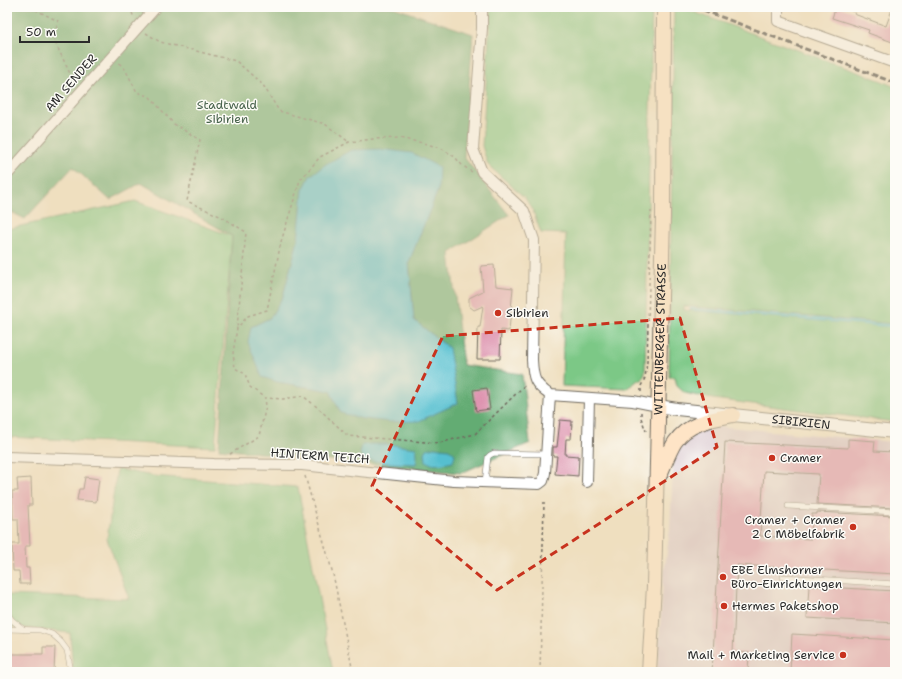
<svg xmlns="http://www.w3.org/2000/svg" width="902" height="679" viewBox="0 0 902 679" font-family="'Shantell Sans',sans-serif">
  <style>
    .industrial { fill: #d2bdc8 }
    .green { fill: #7bc886; stroke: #537a58 }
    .forest { fill: #64ac73; stroke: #486c4f; fill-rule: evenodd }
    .water { fill: #55bfd0; stroke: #40757e }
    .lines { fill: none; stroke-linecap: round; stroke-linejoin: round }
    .stream { stroke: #55bfd0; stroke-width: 3 }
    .building { fill: #dc8dab }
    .service-casing { stroke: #706a5f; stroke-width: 6 }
    .minor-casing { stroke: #706a5f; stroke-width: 12 }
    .tertiary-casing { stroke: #706a5f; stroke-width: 14 }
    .secondary-casing { stroke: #706a5f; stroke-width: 16 }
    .path { stroke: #706a5f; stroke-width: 1.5; stroke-dasharray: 3 3; stroke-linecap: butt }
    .service { stroke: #fff; stroke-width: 5 }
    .minor { stroke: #fff; stroke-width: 10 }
    .tertiary { stroke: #fff; stroke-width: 12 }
    .secondary { stroke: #fee4c6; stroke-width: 14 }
    .rail { stroke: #2b2b2b; stroke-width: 3; stroke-dasharray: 6 3; stroke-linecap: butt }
    .marked { fill: none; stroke: #c8321e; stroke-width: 3; stroke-dasharray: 8 5; stroke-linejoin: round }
    .poi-dot { fill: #c8321e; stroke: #fdfcf7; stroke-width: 1.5 }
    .labels { text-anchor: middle; stroke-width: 3; stroke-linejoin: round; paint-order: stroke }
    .street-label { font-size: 12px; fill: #2b2b2b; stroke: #fdfcf7 }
    .park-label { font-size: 12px; fill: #47624b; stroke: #fdfcf7 }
    .poi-label { font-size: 12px; fill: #2b2b2b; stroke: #fdfcf7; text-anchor: start }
  </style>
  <rect width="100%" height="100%" fill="#fdfcf7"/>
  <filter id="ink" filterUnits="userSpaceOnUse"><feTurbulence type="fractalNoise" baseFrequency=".025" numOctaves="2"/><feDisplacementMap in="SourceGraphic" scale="8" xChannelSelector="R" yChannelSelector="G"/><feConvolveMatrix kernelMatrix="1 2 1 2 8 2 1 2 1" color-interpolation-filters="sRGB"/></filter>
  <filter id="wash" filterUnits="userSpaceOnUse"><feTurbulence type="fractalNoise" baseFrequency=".012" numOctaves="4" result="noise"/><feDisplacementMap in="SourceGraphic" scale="16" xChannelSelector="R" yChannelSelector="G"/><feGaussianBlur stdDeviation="0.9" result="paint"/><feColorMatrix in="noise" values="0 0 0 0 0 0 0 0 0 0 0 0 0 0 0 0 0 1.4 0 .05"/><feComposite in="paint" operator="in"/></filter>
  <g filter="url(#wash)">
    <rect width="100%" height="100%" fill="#efdfbf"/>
    <polygon class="industrial" points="716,426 895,442 895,672 657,672 663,581 670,529 673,466 677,452 685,441 699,430"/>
    <g class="green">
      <polygon points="491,7 652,7 645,372 642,380 638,380 627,389 562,386 566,234 541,233 533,211 525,198 488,165 482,146"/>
      <polygon points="674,7 680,7 691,11 882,81 895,87 895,324 684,306 684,310 895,327 895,422 713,399 685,393 677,386 675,377 669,377"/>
      <polygon points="135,201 232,236 215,447 7,437 7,229"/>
      <polygon points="117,469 153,476 298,487 333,672 73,672 70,633 7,626 7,595 129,599 107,539"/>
    </g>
    <path class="forest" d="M7,7H393L473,34L464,157L509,215L450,253L463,365L522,374L530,443L461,473L219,449L232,236L141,183L110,200L73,167L25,219L7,210ZM303,190H438L409,262L414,320L449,348L341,413L330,391L277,382L251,327L270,318L283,296L298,240Z"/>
    <g class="water">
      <polygon points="380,149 412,153 439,167 438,190 409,262 414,320 449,348 458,403 419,421 391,422 363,419 341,413 330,391 277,382 262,377 248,342 251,327 270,318 283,296 298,240 303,190 310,176 326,164 351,150"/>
      <polygon points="370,444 387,444 416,448 417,455 416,464 388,463 364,460 360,454 362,445"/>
      <path d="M434,447L449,449L455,454L453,462C444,464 433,467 426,461L425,453L427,449Z"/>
    </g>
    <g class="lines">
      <polyline class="stream" points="691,309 895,326"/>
    </g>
    <g id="blocks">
      <g class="building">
        <polygon points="836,7 840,7 855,12 854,14 886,26 893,7 895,7 895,43 868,33 869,30 832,18"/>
        <polygon points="494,265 496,286 513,288 509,331 501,330 500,359 477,359 478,327 480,327 483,306 474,310 469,306 469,298 483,291 481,266"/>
        <polygon points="487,388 490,409 476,411 473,390"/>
        <polygon points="560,420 572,421 571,439 566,439 565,455 579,456 578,476 555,474 557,456 553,456 553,447 557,447"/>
        <polygon points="848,439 875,441 874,451 895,452 895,508 817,504 819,474 764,471 760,536 811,539 812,514 817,514 817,512 895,516 895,574 737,565 733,652 749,653 748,672 712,672 725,442 848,448"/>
        <polygon points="85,477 99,479 96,502 77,500 79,489 83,489"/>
        <polygon points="31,478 32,505 28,505 30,546 25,546 26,568 29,568 30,584 20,584 19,571 13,571 12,544 19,544 18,519 13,519 12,491 18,491 17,479"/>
        <polygon points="809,586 895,591 895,623 807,618"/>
        <polygon points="792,634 895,640 895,672 790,672"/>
        <polygon points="43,647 55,647 54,672 7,672 7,654 43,654"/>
      </g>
    </g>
  </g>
  <g filter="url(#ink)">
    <use href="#blocks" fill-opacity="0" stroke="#706a5f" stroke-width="1"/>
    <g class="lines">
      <g class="service-casing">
        <g id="service">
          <polyline points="485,482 488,457 490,455 494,453 546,454"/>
          <polyline points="788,506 895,512"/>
          <polyline points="783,577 895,584"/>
          <polyline points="7,613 12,620 23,629"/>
          <polyline points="7,629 40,630 52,634 61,642 67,650 71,672"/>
        </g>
      </g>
      <g class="minor-casing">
        <g id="minor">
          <path d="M482,7V28L473,149L482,172L524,211L534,240L532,360C533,378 534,384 550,395L633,401L658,406"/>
          <polyline points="778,7 778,21 895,63"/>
          <polyline points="7,175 156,7"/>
          <polyline points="7,457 214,464 302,465 454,481 539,484 543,481 545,473 550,395"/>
          <polyline points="587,482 589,398"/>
        </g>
      </g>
      <g class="tertiary-casing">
        <g id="tertiary">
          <path id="s1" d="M658,406L677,409L733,415L895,432"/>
        </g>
      </g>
      <g class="secondary-casing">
        <g id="secondary">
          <path d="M658,479C664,467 668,453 675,442C688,423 712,419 733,415"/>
          <path id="s2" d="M649,672L654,586L663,215L664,7"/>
        </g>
      </g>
      <g class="path">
        <polyline points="30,7 58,21 54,40 75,84"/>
        <polyline points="130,7 134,18"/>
        <polyline points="146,33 160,42 236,61 263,85 279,111 325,124 349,142"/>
        <polyline points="119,63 125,69 137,92 150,97 174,124 200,140 187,201 222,217 246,232 237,328"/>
        <polyline points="472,172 462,165 455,157 441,148 423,143 399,138 373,139 349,142 320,157 300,180 281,242 267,310 248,316 237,328 233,353 235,368 245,374 250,387 265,398 283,399 303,396 317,407 348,436 439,443 475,434 526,384"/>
        <polyline points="641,392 641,386 645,378 647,362 651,211"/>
        <polyline points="641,412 641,418 646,431"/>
        <polyline points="230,454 259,436 266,406 265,398"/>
        <polyline points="305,476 333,574 353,672"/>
        <polyline points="540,672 544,502"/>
      </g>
      <use href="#service" class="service"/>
      <use href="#minor" class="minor"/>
      <use href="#tertiary" class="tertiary"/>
      <use href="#secondary" class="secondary"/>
      <polyline class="rail" points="695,7 895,83"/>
    </g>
  </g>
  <path d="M0 0H902V679H0ZM680,318L717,447L497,590L372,486L443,336Z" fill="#efdfbf" fill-opacity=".55" fill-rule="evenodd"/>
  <path class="marked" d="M680,318L717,447L497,590L372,486L443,336Z"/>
  <g class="poi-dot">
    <circle cx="498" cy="313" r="4"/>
    <circle cx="772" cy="458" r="4"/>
    <circle cx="853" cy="527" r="4"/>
    <circle cx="723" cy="577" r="4"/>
    <circle cx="724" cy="606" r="4"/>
    <circle cx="843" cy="655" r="4"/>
  </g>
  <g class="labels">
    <g class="street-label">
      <text transform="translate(71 83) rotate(-49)" y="4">AM SENDER</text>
      <text dy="4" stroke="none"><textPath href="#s2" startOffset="333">WITTENBERGER STRASSE</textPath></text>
      <text dy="4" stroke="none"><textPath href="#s1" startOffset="144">SIBIRIEN</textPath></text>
      <text transform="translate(320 456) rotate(4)" y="4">HINTERM TEICH</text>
    </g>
    <g class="park-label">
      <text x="227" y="109">Stadtwald<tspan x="227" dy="14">Sibirien</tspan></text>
    </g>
    <g class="poi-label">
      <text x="506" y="317">Sibirien</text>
      <text x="780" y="462">Cramer</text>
      <text x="845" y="524" text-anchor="end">Cramer + Cramer<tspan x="845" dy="14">2 C Möbelfabrik</tspan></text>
      <text x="731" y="574">EBE Elmshorner<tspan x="731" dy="14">Büro-Einrichtungen</tspan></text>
      <text x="732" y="610">Hermes Paketshop</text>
      <text x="835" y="659" text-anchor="end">Mail + Marketing Service</text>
    </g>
  </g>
  <rect width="902" height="679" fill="none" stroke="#fdfcf7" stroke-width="24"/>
  <path d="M20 36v6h69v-6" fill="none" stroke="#2b2b2b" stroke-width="2"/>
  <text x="26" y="36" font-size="12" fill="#2b2b2b" stroke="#fdfcf7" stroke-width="3" paint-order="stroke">50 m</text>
</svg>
